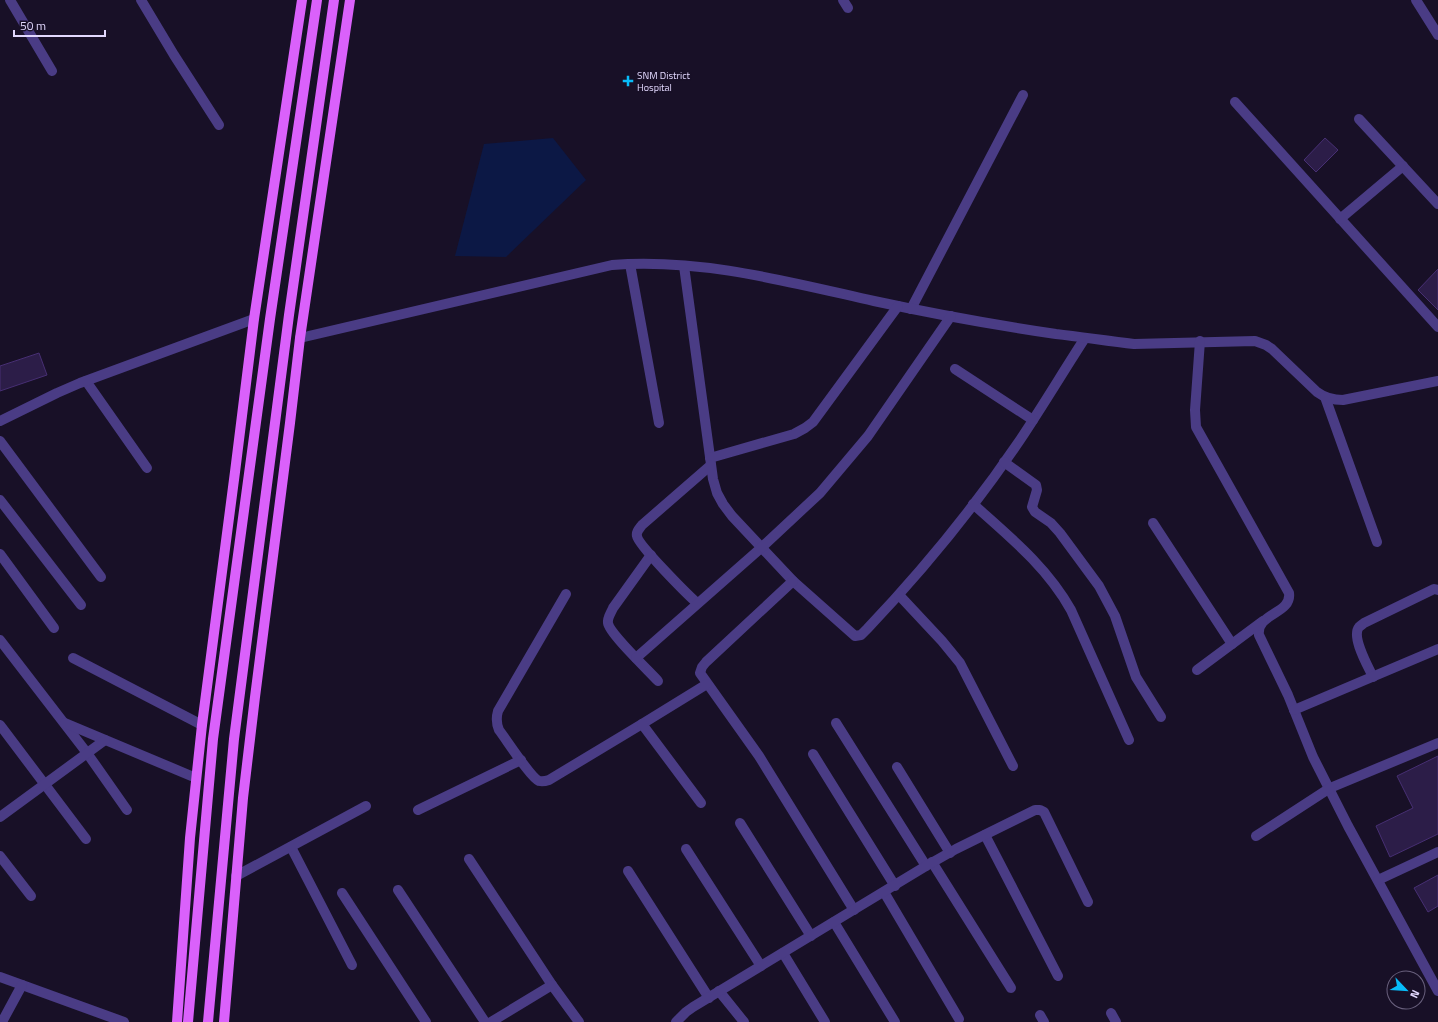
<svg xmlns="http://www.w3.org/2000/svg" width="1438" height="1022" viewBox="0 0 1438 1022" font-family="'Titillium Web',sans-serif">
  <style>
    .water { fill: #0c1845 }
    .building { fill: #2c1d48; stroke: #472f73 }
    .lines { fill: none; stroke-linecap: round; stroke-linejoin: round }
    .minor { stroke: #4a3c85; stroke-width: 10 }
    .major { stroke: #da61fb; stroke-width: 10 }
    .poi-dot { fill: #08bcf9; stroke: #181027; stroke-width: 1.5 }
    .labels { text-anchor: middle; stroke-width: 3; stroke-linejoin: round; paint-order: stroke }
    .poi-label { font-size: 10px; fill: #e2d8fe; stroke: #181027; text-anchor: start }
  </style>
  <rect width="100%" height="100%" fill="#181027"/>
  <polygon class="water" points="553,138 586,180 506,257 455,256 484,144"/>
  <g class="building">
    <polygon points="1325,138 1338,150 1316,172 1304,160"/>
    <polygon points="1438,269 1438,310 1418,290"/>
    <polygon points="39,353 47,375 0,391 0,366"/>
    <polygon points="1438,756 1438,834 1390,857 1376,826 1413,808 1397,776"/>
    <polygon points="1438,875 1438,906 1428,912 1414,888"/>
  </g>
  <g class="lines">
    <g class="minor">
      <polyline points="10,0 52,71"/>
      <polyline points="141,0 174,55 219,125"/>
      <polyline points="843,0 848,8"/>
      <polyline points="1416,0 1438,35"/>
      <polyline points="1235,102 1438,327"/>
      <polyline points="1359,119 1438,204"/>
      <polyline points="1340,219 1403,166"/>
      <polyline points="630,264 659,423"/>
      <path d="M684,266L713,479L717,493L723,504L732,516L793,581L855,636L861,635L867,629C923,570 974,508 1020,440C1042,407 1063,372 1085,338"/>
      <polyline points="911,309 1023,95"/>
      <path d="M300,338L612,265C701,258 789,282 874,301C934,314 995,325 1056,334C1082,337 1108,341 1134,344L1255,341L1266,345L1272,349L1317,392C1325,398 1332,400 1343,400L1438,381"/>
      <path d="M1200,341L1195,410L1196,427L1289,593C1292,614 1256,613 1259,635L1288,695L1313,757L1348,826L1438,991"/>
      <polyline points="955,369 1033,420"/>
      <polyline points="86,381 147,468"/>
      <polyline points="1325,397 1377,542"/>
      <polyline points="0,421 57,393 80,383 254,319"/>
      <polyline points="0,441 101,577"/>
      <polyline points="710,458 794,434 805,428 813,422 898,306"/>
      <polyline points="1004,462 1036,485 1037,490 1032,507 1035,512 1051,523 1060,533 1099,586 1115,616 1136,677 1161,717"/>
      <polyline points="0,500 81,605"/>
      <path d="M973,504C1010,537 1047,567 1071,610L1129,740"/>
      <polyline points="1153,523 1232,644"/>
      <polyline points="0,554 54,628"/>
      <path d="M651,555L613,608C611,613 607,618 608,623C609,633 649,671 658,681"/>
      <polyline points="793,581 706,662 702,667 700,673 759,756 854,910"/>
      <path d="M566,594L498,711C496,718 496,723 499,730C506,739 531,778 539,781C543,782 546,781 549,780L642,724L707,684"/>
      <polyline points="899,595 942,641 960,663 1013,766"/>
      <path d="M697,603C687,594 638,545 637,536C636,532 639,529 642,525L711,465"/>
      <polyline points="0,640 87,753 127,810"/>
      <polyline points="73,658 202,725"/>
      <polyline points="636,658 761,548 820,493 868,436 951,316"/>
      <polyline points="1197,670 1263,621"/>
      <path d="M1373,677C1368,666 1351,637 1359,627C1361,625 1363,624 1364,623L1434,589L1438,590"/>
      <polyline points="1294,710 1438,649"/>
      <polyline points="65,723 196,778"/>
      <polyline points="836,723 926,866"/>
      <polyline points="642,724 701,803"/>
      <polyline points="0,725 86,839"/>
      <polyline points="813,754 895,886"/>
      <polyline points="897,767 950,853"/>
      <polyline points="418,810 521,760"/>
      <polyline points="0,817 105,740"/>
      <polyline points="740,823 811,936"/>
      <polyline points="985,835 1058,976"/>
      <polyline points="1256,836 1330,788 1438,743"/>
      <polyline points="291,847 352,965"/>
      <polyline points="686,849 761,966"/>
      <polyline points="0,856 31,896"/>
      <polyline points="469,859 552,985 491,1022"/>
      <polyline points="932,862 1011,988"/>
      <polyline points="628,871 709,998"/>
      <polyline points="236,876 366,806"/>
      <polyline points="1378,880 1438,852"/>
      <polyline points="398,890 485,1022"/>
      <polyline points="884,892 959,1019"/>
      <polyline points="342,893 426,1022"/>
      <polyline points="834,922 895,1022"/>
      <polyline points="783,953 825,1022"/>
      <polyline points="0,977 124,1022"/>
      <polyline points="552,985 579,1022"/>
      <polyline points="719,991 744,1022"/>
      <polyline points="1111,1013 1116,1022"/>
      <polyline points="1040,1015 1044,1022"/>
      <polyline points="2,1022 22,985"/>
      <polyline points="676,1022 686,1012 693,1007 926,866 956,849 1035,810 1040,810 1044,812 1088,902"/>
    </g>
    <g class="major">
      <polyline points="177,1022 190,838 202,725 235,472 254,319 302,0"/>
      <polyline points="188,1022 213,739 270,319 317,0"/>
      <polyline points="208,1022 234,739 289,315 334,0"/>
      <polyline points="224,1022 243,798 255,697 290,423 300,338 350,0"/>
    </g>
  </g>
  <path class="poi-dot" d="M626 75h4v4h4v4h-4v4h-4v-4h-4v-4h4z"/>
  <g class="labels">
    <g class="poi-label">
      <text x="637" y="79">SNM District<tspan x="637" dy="12">Hospital</tspan></text>
    </g>
  </g>
  <g transform="translate(1406 990) rotate(115)"><circle r="19" fill="#181027" stroke="#69607d"/>
  <path d="M0-3L7 15L0 10L-7 15Z" fill="#08bcf9"/>
  <text y="-6" font-size="11" font-weight="bold" text-anchor="middle" fill="#e2d8fe">N</text>
  </g>
  <path d="M14 30v6h91v-6" fill="none" stroke="#e2d8fe" stroke-width="2"/>
  <text x="20" y="30" font-size="12" fill="#e2d8fe" stroke="#181027" stroke-width="3" paint-order="stroke">50 m</text>
</svg>
